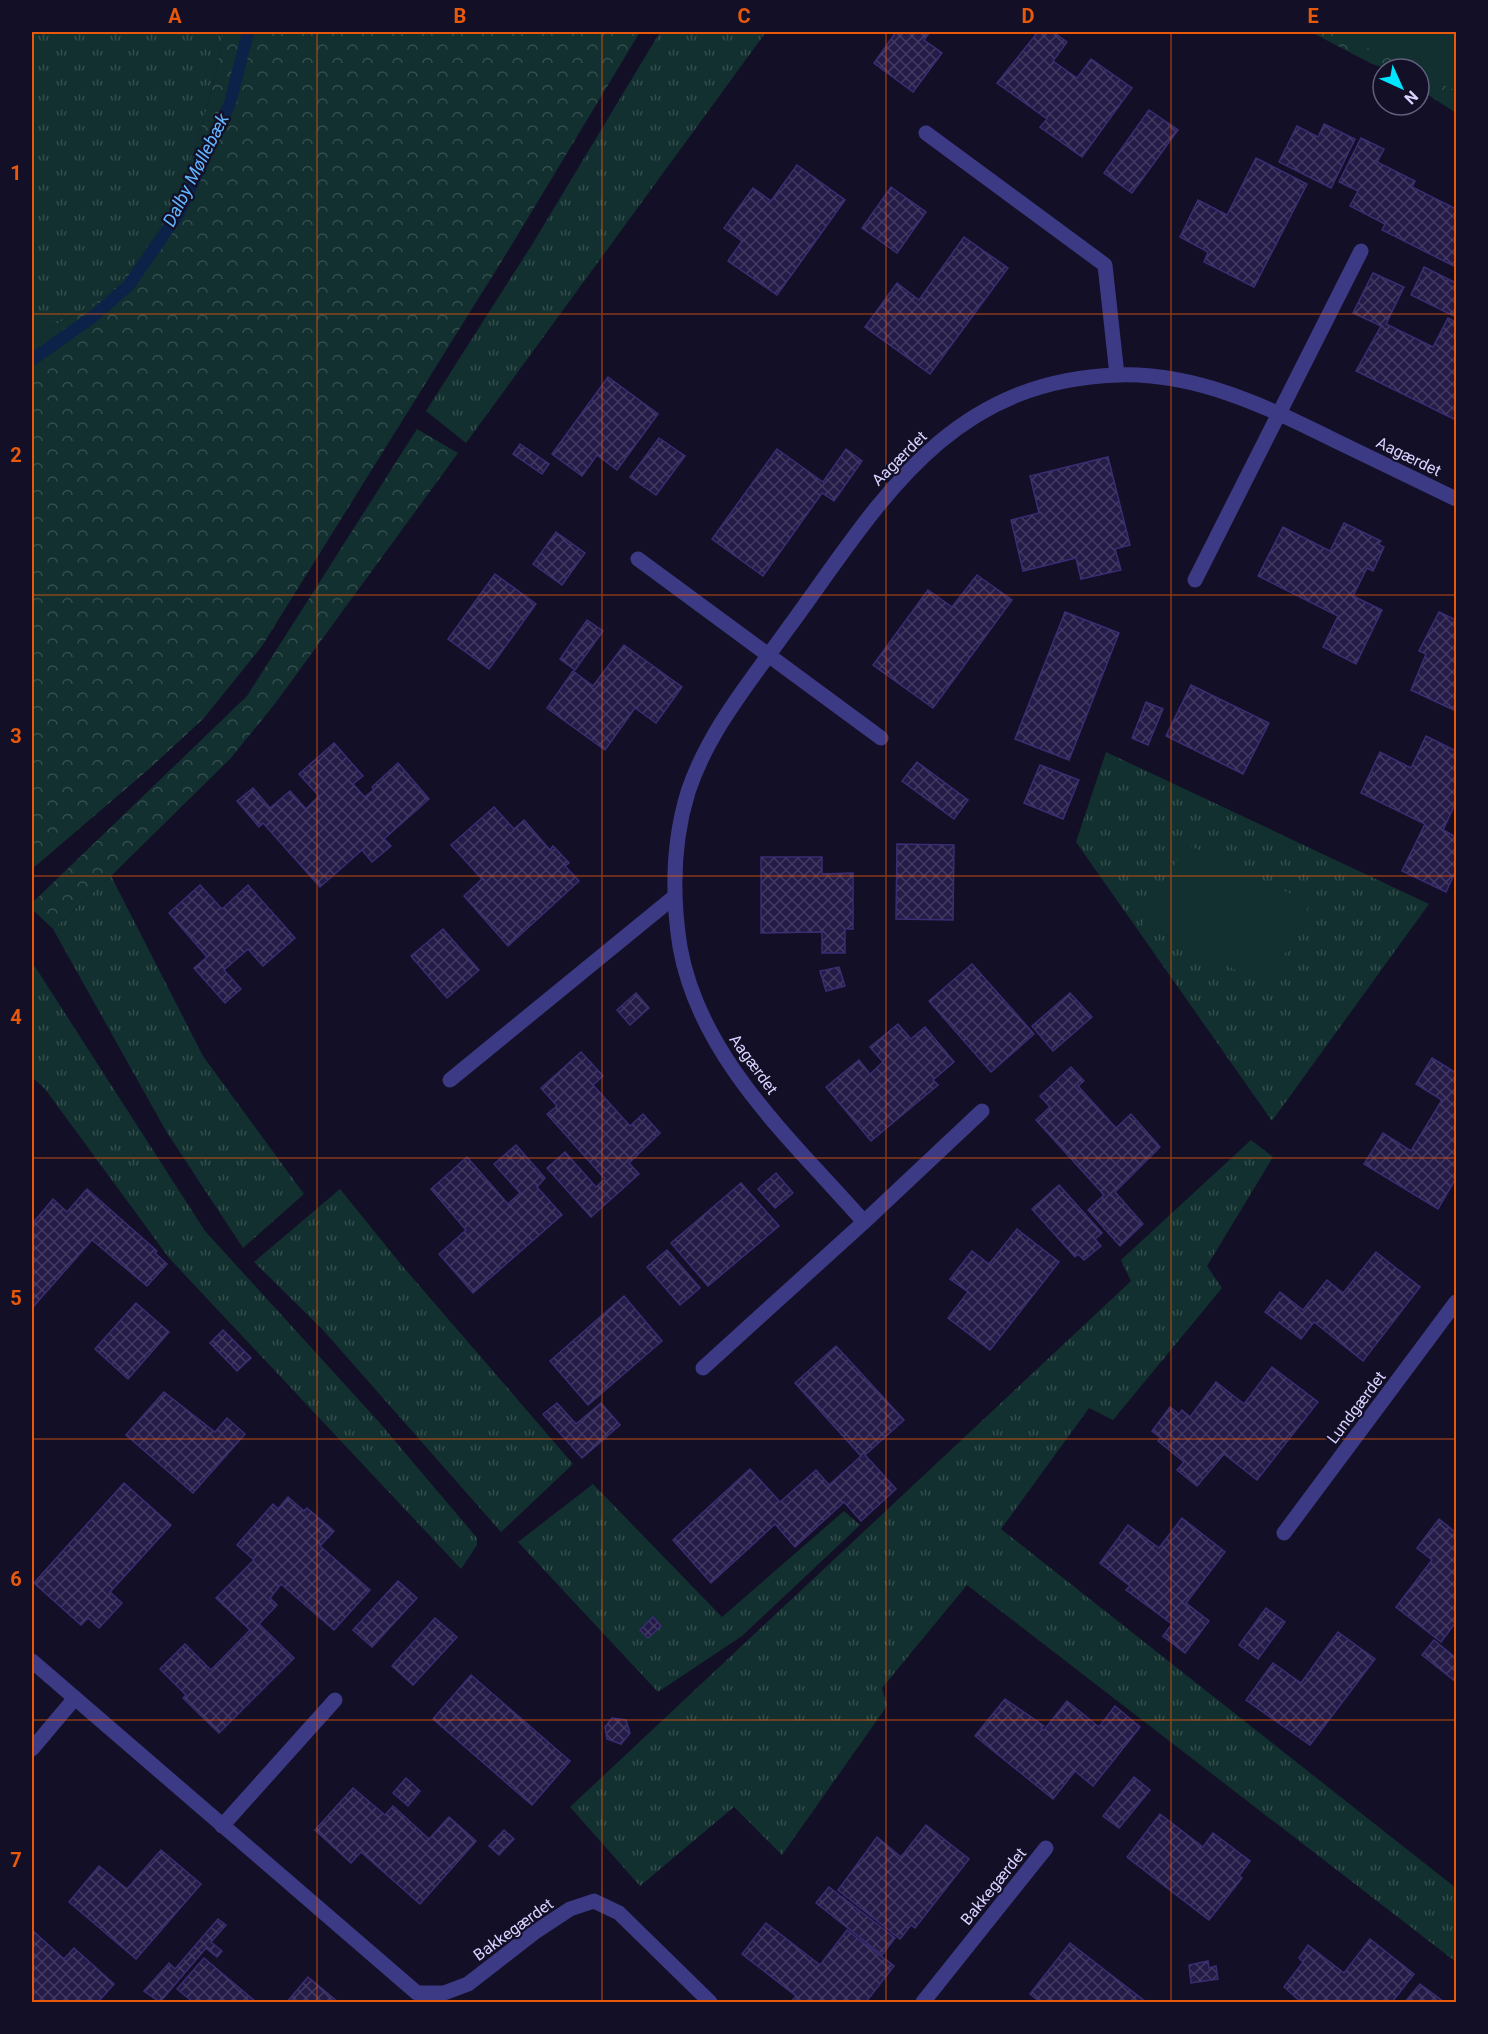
<svg xmlns="http://www.w3.org/2000/svg" width="1488" height="2034" viewBox="0 0 1488 2034" font-family="Roboto,sans-serif">
  <style>
    .grass { fill: url(#grass-tufts) }
    .forest { fill: url(#forest-crowns) }
    .park { fill: #12302f }
    .lines { fill: none; stroke-linecap: round; stroke-linejoin: round }
    .stream { stroke: #0c2248; stroke-width: 12 }
    .building { fill: url(#building-cross-hatch); stroke: #3b2d73; stroke-width: 1.5 }
    .minor { stroke: #3d3a85; stroke-width: 15 }
    .grid { fill: none; stroke: #e8590c; stroke-width: 1.5; stroke-opacity: 0.55 }
    .labels { text-anchor: middle; stroke-width: 4.5; stroke-linejoin: round; paint-order: stroke }
    .street-label { font-size: 16px; fill: #d9d4ff; stroke: #130f26 }
    .water-label { font-size: 18px; font-style: italic; fill: #62b6ff; stroke: #130f26 }
    .neatline { fill: none; stroke: #e8590c; stroke-width: 2 }
    .grid-label { font-size: 20px; text-anchor: middle; font-weight: bold; fill: #e8590c }
  </style>
  <defs>
    <pattern id="grass-tufts" width="24" height="20" patternUnits="userSpaceOnUse" patternTransform="scale(1.5)"><rect width="24" height="20" fill="#12302f"/><path d="M3 7l-1-3M5 7V3M7 7l1-3M15 17l-1-3M17 17v-4M19 17l1-3" fill="none" stroke="#344d4e"/></pattern>
    <pattern id="forest-crowns" width="20" height="18" patternUnits="userSpaceOnUse" patternTransform="scale(1.5)"><rect width="20" height="18" fill="#12302f"/><path d="M2 6a3 3 0 1 1 6 0M12 15a3 3 0 1 1 6 0" fill="none" stroke="#344d4e"/></pattern>
    <pattern id="building-cross-hatch" width="8" height="8" patternUnits="userSpaceOnUse" patternTransform="scale(1.5)"><rect width="8" height="8" fill="#241b47"/><path d="M0 0l8 8M0 8l8-8" fill="none" stroke="#433b63"/></pattern>
  </defs>
  <rect width="100%" height="100%" fill="#130f26"/>
  <g class="grass">
    <path d="M32,32H224C207,116 185,210 125,275C119,281 114,290 107,295C83,312 55,323 32,339Z"/>
    <polygon points="660,32 766,32 466,443 426,411 533,243"/>
    <polygon points="1106,752 1429,904 1272,1121 1076,842"/>
    <polygon points="111,876 203,1056 304,1194 243,1248 166,1131 53,929"/>
    <polygon points="32,962 205,1231 379,1422 477,1538 477,1545 461,1569 169,1258 45,1089 32,1077"/>
    <polygon points="1251,1140 1273,1157 1207,1266 1222,1288 1113,1420 1089,1408 1001,1529 1456,1888 1456,1962 967,1585 882,1688 887,1706 782,1855 734,1807 640,1886 570,1807 1131,1281 1121,1260"/>
    <polygon points="340,1189 399,1262 573,1464 501,1532 323,1330 254,1262"/>
    <polygon points="593,1484 722,1617 844,1511 860,1525 742,1636 658,1692 518,1542"/>
  </g>
  <g class="forest">
    <path d="M224,32H640L508,251L262,646L204,718L149,769L32,869V339C55,323 83,312 107,295C114,290 119,281 125,275C185,210 207,116 224,32Z"/>
    <polygon points="1311,32 1456,32 1456,113 1419,89 1419,69 1388,69 1372,64"/>
    <polygon points="417,429 458,453 274,705 230,759 111,876 53,929 32,909 32,903 247,696"/>
  </g>
  <g class="park">
    <polygon points="1334,32 1456,32 1456,91 1419,73 1419,69 1412,69"/>
    <polygon points="1186,844 1310,903 1269,986 1142,924"/>
  </g>
  <g class="lines">
    <polyline class="stream" points="32,360 95,315 129,285 179,213 230,103 248,32"/>
  </g>
  <g class="building">
    <polygon points="896,32 930,32 924,40 942,53 913,92 874,63"/>
    <polygon points="1038,32 1053,32 1067,42 1053,61 1077,78 1091,59 1132,88 1082,157 1040,127 1047,119 997,83"/>
    <polygon points="1149,110 1178,130 1132,193 1104,173"/>
    <polygon points="1324,124 1355,139 1331,188 1279,162 1297,126 1318,137"/>
    <polygon points="1361,138 1384,149 1377,162 1415,181 1412,187 1456,209 1456,267 1382,230 1385,224 1350,206 1358,191 1339,182"/>
    <polygon points="1256,158 1307,184 1254,287 1204,262 1208,252 1180,237 1198,200 1227,215"/>
    <polygon points="797,165 845,200 777,295 728,261 742,241 724,228 753,188 771,201"/>
    <polygon points="891,187 926,212 897,253 862,228"/>
    <polygon points="964,237 1008,268 930,374 865,327 897,283 919,300"/>
    <polygon points="1424,267 1456,283 1456,317 1411,295"/>
    <polygon points="1373,273 1404,287 1386,324 1433,347 1448,318 1456,322 1456,420 1356,371 1381,326 1353,313"/>
    <polygon points="608,377 658,414 617,470 597,455 582,476 552,454"/>
    <polygon points="659,438 685,456 656,495 630,477"/>
    <polygon points="520,444 549,464 542,474 513,454"/>
    <polygon points="777,449 823,482 846,449 862,461 834,501 822,493 763,576 712,539"/>
    <polygon points="1108,457 1130,545 1115,549 1121,570 1081,579 1076,558 1023,571 1011,520 1039,513 1030,476"/>
    <polygon points="1344,523 1381,541 1378,544 1384,547 1373,571 1367,568 1353,596 1382,610 1356,664 1323,647 1338,616 1258,576 1283,527 1330,551"/>
    <polygon points="556,532 585,553 562,585 533,564"/>
    <polygon points="495,574 536,604 489,669 448,639"/>
    <polygon points="977,575 1012,600 933,708 873,665 928,590 952,607"/>
    <polygon points="1065,612 1119,633 1069,760 1015,739"/>
    <polygon points="1439,612 1456,620 1456,711 1411,690 1426,654 1419,651"/>
    <polygon points="587,620 603,631 575,670 560,659"/>
    <polygon points="624,645 682,687 656,723 635,708 605,750 547,708 573,671 593,686"/>
    <polygon points="1191,685 1269,723 1243,774 1166,736"/>
    <polygon points="1146,702 1163,709 1148,745 1132,738"/>
    <polygon points="1426,736 1456,751 1456,802 1443,830 1456,837 1456,870 1446,892 1402,871 1425,824 1361,793 1380,752 1411,768"/>
    <polygon points="334,743 363,776 353,784 365,797 374,789 372,787 398,763 429,799 384,839 391,846 372,862 362,850 320,887 263,823 259,827 237,801 253,788 270,808 290,791 306,809 319,796 299,774"/>
    <polygon points="917,762 968,800 954,819 902,781"/>
    <polygon points="1040,765 1079,780 1063,819 1024,803"/>
    <polygon points="494,807 514,829 524,820 550,850 553,846 569,863 565,866 579,881 508,946 464,896 482,879 451,845"/>
    <polygon points="897,844 954,845 953,920 896,919"/>
    <polygon points="761,857 822,857 822,874 853,873 853,929 845,929 845,953 822,953 822,932 761,933"/>
    <polygon points="200,885 222,909 248,885 295,938 263,966 248,949 224,970 241,989 225,1003 194,968 207,957 169,913"/>
    <polygon points="443,929 479,970 447,998 411,956"/>
    <polygon points="972,964 1034,1034 991,1072 929,1001"/>
    <polygon points="839,967 845,986 826,991 820,971"/>
    <polygon points="636,993 649,1008 630,1025 617,1010"/>
    <polygon points="1070,993 1092,1017 1053,1051 1032,1026"/>
    <polygon points="898,1024 911,1039 925,1027 954,1062 933,1080 938,1085 871,1141 826,1087 859,1060 870,1074 883,1062 870,1047"/>
    <polygon points="581,1052 603,1076 593,1085 630,1126 643,1114 660,1133 629,1163 639,1174 591,1217 547,1168 565,1152 596,1187 605,1179 547,1114 557,1106 541,1088"/>
    <polygon points="1432,1058 1456,1073 1456,1178 1438,1209 1364,1164 1383,1133 1411,1151 1442,1100 1416,1084"/>
    <polygon points="1071,1067 1084,1081 1078,1086 1116,1128 1131,1114 1160,1147 1115,1192 1143,1224 1120,1246 1088,1210 1104,1195 1036,1120 1050,1107 1040,1096"/>
    <polygon points="516,1145 545,1178 537,1187 562,1215 473,1293 439,1254 466,1230 431,1189 467,1157 508,1204 520,1193 494,1164"/>
    <polygon points="776,1173 793,1193 775,1208 758,1189"/>
    <polygon points="741,1183 779,1226 708,1286 671,1243"/>
    <polygon points="1059,1185 1102,1233 1095,1239 1101,1246 1084,1260 1078,1254 1075,1257 1032,1209"/>
    <polygon points="87,1189 157,1251 155,1253 167,1264 147,1286 92,1240 32,1308 32,1224 53,1199 67,1212"/>
    <polygon points="1017,1229 1059,1262 990,1350 948,1318 968,1292 950,1279 972,1251 989,1264"/>
    <polygon points="667,1250 700,1288 680,1305 647,1267"/>
    <polygon points="1376,1252 1420,1287 1363,1361 1314,1322 1301,1339 1265,1312 1280,1292 1303,1310 1327,1280 1343,1293"/>
    <polygon points="624,1296 662,1341 588,1405 550,1361"/>
    <polygon points="136,1303 169,1332 128,1379 95,1349"/>
    <polygon points="223,1330 251,1358 237,1371 210,1343"/>
    <polygon points="836,1346 904,1420 865,1455 896,1489 861,1521 844,1502 795,1547 775,1524 711,1583 673,1540 750,1469 780,1502 816,1470 829,1485 861,1456 795,1383"/>
    <polygon points="1272,1367 1318,1402 1257,1480 1224,1454 1197,1486 1177,1470 1184,1462 1158,1441 1161,1438 1152,1431 1170,1407 1179,1414 1182,1410 1190,1417 1216,1382 1244,1404"/>
    <polygon points="164,1392 215,1432 227,1418 245,1434 193,1493 126,1435"/>
    <polygon points="557,1403 576,1424 601,1403 620,1425 582,1458 543,1414"/>
    <polygon points="124,1483 171,1525 110,1592 122,1603 99,1628 88,1618 81,1625 34,1583"/>
    <polygon points="288,1497 304,1511 307,1508 334,1531 320,1546 370,1590 334,1630 281,1584 270,1598 277,1605 259,1624 294,1658 219,1733 183,1698 186,1695 160,1669 185,1644 211,1670 250,1630 216,1598 254,1560 237,1545 273,1504 278,1509"/>
    <polygon points="1182,1518 1225,1552 1186,1603 1209,1621 1185,1653 1163,1636 1172,1624 1126,1590 1130,1586 1100,1563 1128,1525 1159,1548"/>
    <polygon points="1439,1519 1454,1531 1456,1528 1456,1622 1441,1642 1396,1607 1432,1560 1417,1548"/>
    <polygon points="398,1581 417,1598 372,1647 353,1630"/>
    <polygon points="1266,1608 1285,1622 1258,1659 1239,1645"/>
    <polygon points="653,1617 661,1626 648,1638 640,1630"/>
    <polygon points="435,1618 457,1637 413,1685 392,1666"/>
    <polygon points="1338,1632 1375,1659 1310,1745 1246,1700 1273,1663 1301,1683"/>
    <polygon points="1434,1640 1456,1658 1456,1682 1422,1655"/>
    <polygon points="471,1675 570,1761 532,1805 433,1719"/>
    <polygon points="1005,1699 1044,1726 1041,1728 1044,1730 1067,1701 1099,1727 1115,1706 1140,1727 1093,1786 1075,1771 1053,1799 975,1736"/>
    <polygon points="612,1718 626,1720 630,1733 621,1744 607,1739 605,1727"/>
    <polygon points="1134,1777 1150,1790 1119,1828 1103,1816"/>
    <polygon points="406,1778 420,1791 408,1806 393,1793"/>
    <polygon points="353,1788 385,1815 393,1806 429,1839 449,1817 476,1841 420,1904 361,1852 351,1863 315,1830"/>
    <polygon points="1160,1814 1203,1847 1213,1833 1250,1861 1239,1876 1242,1878 1209,1920 1127,1857"/>
    <polygon points="926,1825 969,1859 915,1928 911,1925 900,1939 838,1890 877,1837 901,1857"/>
    <polygon points="504,1830 514,1839 499,1855 489,1846"/>
    <polygon points="161,1850 201,1884 136,1959 69,1902 99,1866 127,1889"/>
    <polygon points="829,1887 895,1938 882,1955 816,1903"/>
    <polygon points="218,1919 226,1925 211,1942 222,1951 217,1957 206,1948 160,2002 144,1991 169,1963 175,1969"/>
    <polygon points="766,1923 820,1965 847,1930 894,1966 866,2002 794,2002 792,2001 796,1996 742,1954"/>
    <polygon points="32,1930 64,1959 74,1948 114,1984 98,2002 32,2002"/>
    <polygon points="1370,1939 1414,1974 1392,2002 1301,2002 1284,1987 1303,1962 1299,1958 1308,1945 1344,1973"/>
    <polygon points="1070,1943 1146,2002 1040,2002 1030,1994"/>
    <polygon points="204,1958 256,2002 193,2002 177,1989"/>
    <polygon points="1208,1961 1209,1968 1216,1966 1218,1979 1191,1983 1189,1965"/>
    <polygon points="308,1977 338,2002 287,2002"/>
    <polygon points="1420,1984 1444,2002 1405,2002"/>
  </g>
  <g class="lines">
    <g class="minor">
      <polyline points="926,133 1105,265 1117,375"/>
      <polyline points="638,559 881,738"/>
      <polyline points="1195,580 1361,251"/>
      <polyline points="450,1080 674,897"/>
      <polyline points="864,1222 982,1111"/>
      <path d="M703,1368L864,1222C793,1141 700,1059 680,947C672,896 673,841 688,792C708,731 752,679 789,627C879,504 946,381 1117,375C1196,372 1267,407 1336,441C1376,460 1416,480 1456,499"/>
      <polyline points="1284,1533 1456,1302"/>
      <polyline points="32,1661 417,1993 444,1993 468,1984 535,1932 570,1909 594,1901 619,1913 710,2002"/>
      <polyline points="32,1749 75,1698"/>
      <polyline points="222,1826 335,1700"/>
      <polyline points="923,2002 1046,1848"/>
    </g>
  </g>
  <path class="grid" d="M317,32V2002M602,32V2002M886,32V2002M1171,32V2002M32,314H1456M32,595H1456M32,876H1456M32,1158H1456M32,1439H1456M32,1720H1456"/>
  <g class="labels">
    <g class="street-label">
      <text transform="translate(1409 456) rotate(26)" y="6">Aagærdet</text>
      <text transform="translate(899 458) rotate(-45)" y="6">Aagærdet</text>
      <text transform="translate(754 1064) rotate(54)" y="6">Aagærdet</text>
      <text transform="translate(1356 1407) rotate(-53)" y="6">Lundgærdet</text>
      <text transform="translate(993 1886) rotate(-51)" y="6">Bakkegærdet</text>
      <text transform="translate(513 1929) rotate(-36)" y="6">Bakkegærdet</text>
    </g>
    <g class="water-label">
      <text transform="translate(196 170) rotate(-63)" y="6">Dalby Møllebæk</text>
    </g>
  </g>
  <rect width="1488" height="2034" fill="none" stroke="#130f26" stroke-width="66"/>
  <g transform="translate(1401 87) rotate(135)"><circle r="28" fill="#130f26" stroke="#625e7d" stroke-width="1.5"/>
  <path d="M0-4.5L10 22L0 15L-10 22Z" fill="#00e5ff"/>
  <text y="-9" font-size="16" font-weight="bold" text-anchor="middle" fill="#d9d4ff">N</text>
  </g>
  <rect x="33" y="33" width="1422" height="1968" class="neatline"/>
  <g class="grid-label">
    <text x="175" y="23">A</text>
    <text x="460" y="23">B</text>
    <text x="744" y="23">C</text>
    <text x="1028" y="23">D</text>
    <text x="1313" y="23">E</text>
    <text x="16" y="180">1</text>
    <text x="16" y="462">2</text>
    <text x="16" y="743">3</text>
    <text x="16" y="1024">4</text>
    <text x="16" y="1305">5</text>
    <text x="16" y="1586">6</text>
    <text x="16" y="1867">7</text>
  </g>
</svg>
